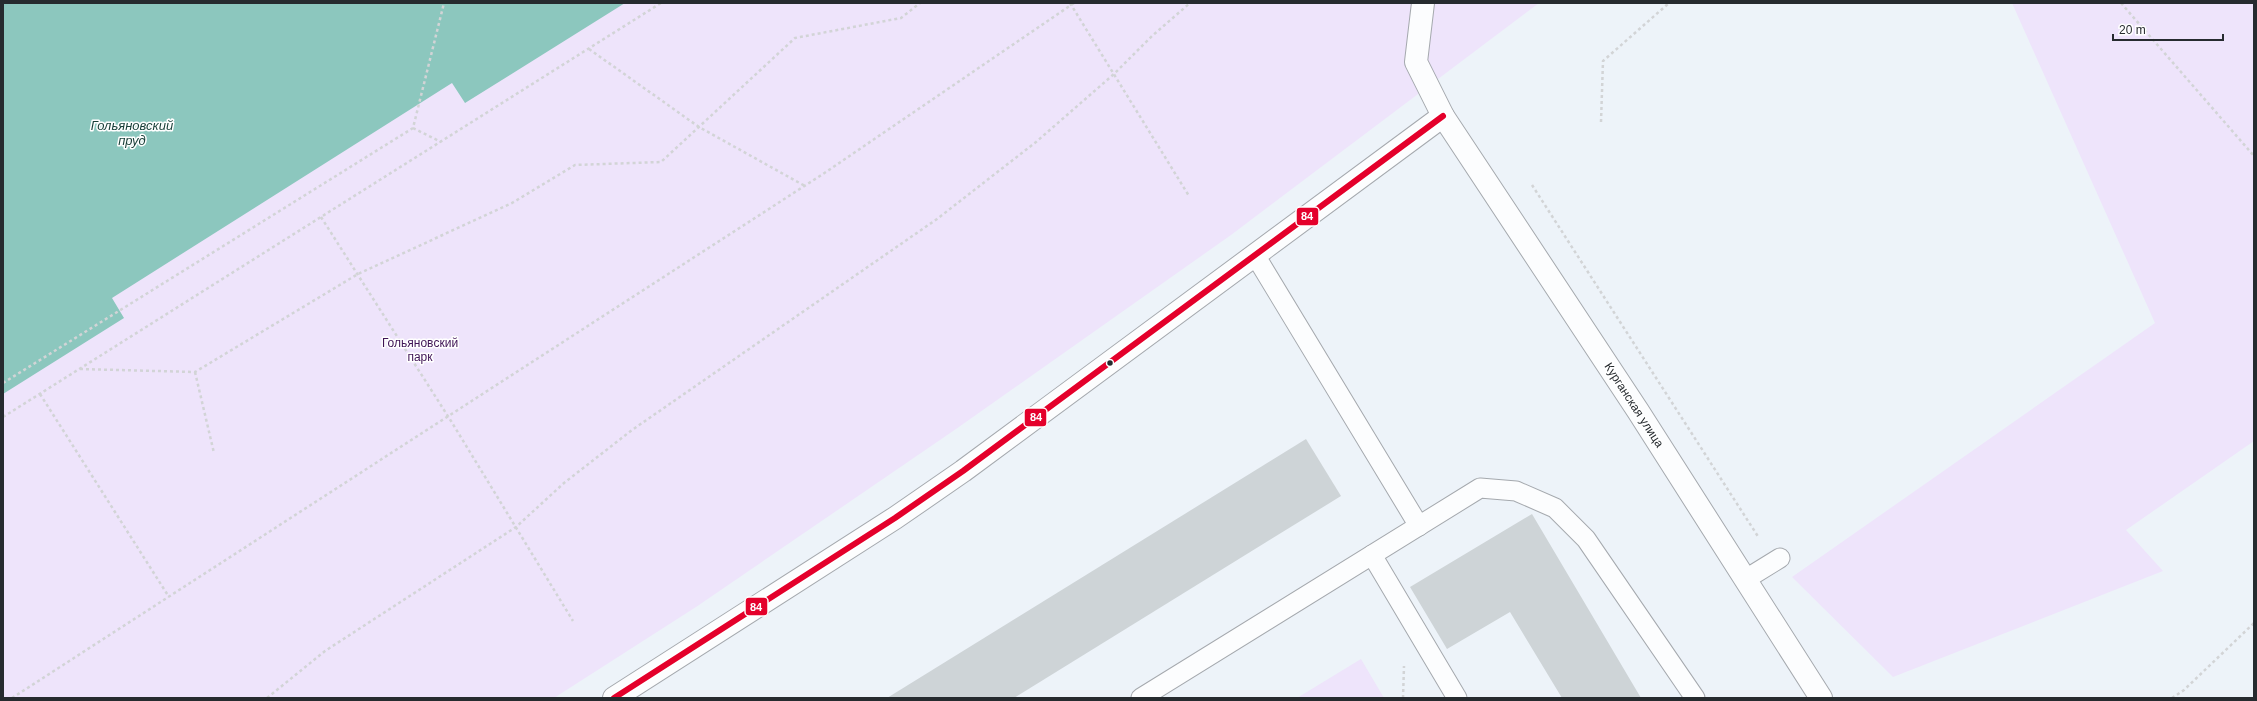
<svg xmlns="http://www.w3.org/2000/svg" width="2257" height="701" viewBox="0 0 2257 701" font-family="Helvetica,sans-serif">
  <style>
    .green { fill: #eee4fb }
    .water { fill: #8cc7be }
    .building { fill: #ced4d7 }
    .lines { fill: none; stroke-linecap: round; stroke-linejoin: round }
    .service-casing { stroke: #a5a9ae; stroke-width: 21 }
    .tertiary-casing { stroke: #a5a9ae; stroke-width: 24 }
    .secondary-casing { stroke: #a5a9ae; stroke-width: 24 }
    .path { stroke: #d2d4d6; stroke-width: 2.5; stroke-dasharray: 3 3; stroke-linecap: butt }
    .service { stroke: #fcfdfe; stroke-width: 19 }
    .tertiary { stroke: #fcfdfe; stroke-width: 22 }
    .secondary { stroke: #fcfdfe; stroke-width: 22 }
    .bus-1-casing { stroke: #fff; stroke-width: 9 }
    .bus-1 { stroke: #e4002b; stroke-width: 6 }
    .bus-dot { fill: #262b2f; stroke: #fff; stroke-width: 1.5 }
    .labels { text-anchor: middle; stroke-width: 3; stroke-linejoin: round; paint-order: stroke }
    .park-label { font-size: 12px; fill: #3f1455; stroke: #fff }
    .street-label { font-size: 12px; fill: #262b2f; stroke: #fff }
    .water-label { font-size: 13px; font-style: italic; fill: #173e37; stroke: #fff }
    .line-badge { stroke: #fff; stroke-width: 1.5 }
    .badge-label { font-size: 11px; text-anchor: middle; font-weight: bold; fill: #fff }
  </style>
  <rect width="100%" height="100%" fill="#edf3f9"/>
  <g class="green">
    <polygon points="3,3 1539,3 1231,235 956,429 696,607 554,698 3,698"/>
    <polygon points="2012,3 2254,3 2254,441 2126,530 2163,571 1893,677 1792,577 2155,323"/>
    <polygon points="1361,659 1384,698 1297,698"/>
  </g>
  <polygon class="water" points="3,3 625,3 465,103 452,83 112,298 124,318 3,394"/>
  <g class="building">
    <polygon points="1306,439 1341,496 1014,698 887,698"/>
    <polygon points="1532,514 1641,698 1562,698 1510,612 1447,649 1410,587"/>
  </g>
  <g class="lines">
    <g class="service-casing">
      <g id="service">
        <polyline points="1255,255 1419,526"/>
        <polyline points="1372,555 1457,698"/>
        <polyline points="1746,579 1780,558"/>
        <polyline points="1141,698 1480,488 1516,491 1555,508 1586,539 1695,698"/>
      </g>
    </g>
    <g class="tertiary-casing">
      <polyline id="tertiary" points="1443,116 1638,411 1821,698"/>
    </g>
    <g class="secondary-casing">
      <polyline id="secondary" points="614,698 895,518 963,471 1443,116 1416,62 1423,3"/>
    </g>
    <g class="path">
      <polyline points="1070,3 1189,196"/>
      <polyline points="2121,3 2254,156"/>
      <polyline points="589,49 699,127 805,186"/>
      <polyline points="1601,122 1603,61 1669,3"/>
      <polyline points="413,128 441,142"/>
      <polyline points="1532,185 1759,538"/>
      <polyline points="321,217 451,421 573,621"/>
      <polyline points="80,369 195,372 358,274 512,203 575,165 661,162 795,38 901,18 920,3"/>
      <polyline points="195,372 214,453"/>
      <polyline points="3,383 413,128 444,3"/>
      <polyline points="40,394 169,597"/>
      <polyline points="3,417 661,3"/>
      <polyline points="12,698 823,174 1074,3"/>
      <polyline points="267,698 325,651 516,527 564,483 632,430 937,219 1036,142 1114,74 1152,36 1190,3"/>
      <polyline points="1403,698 1404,666"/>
      <polyline points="2172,698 2184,690 2254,623"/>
    </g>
    <use href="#service" class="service"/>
    <use href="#tertiary" class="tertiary"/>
    <use href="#secondary" class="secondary"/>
    <g class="bus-1-casing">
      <polyline id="bus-1" points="614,698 895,518 963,471 1443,116"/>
    </g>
    <use href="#bus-1" class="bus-1"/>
  </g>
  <circle class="bus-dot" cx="1110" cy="363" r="3.5"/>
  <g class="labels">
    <g class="park-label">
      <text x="420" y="347">Гольяновcкий<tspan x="420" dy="14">парк</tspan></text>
    </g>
    <g class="street-label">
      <text transform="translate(1634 405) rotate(57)" y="4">Курганская улица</text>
    </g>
    <g class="water-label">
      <text x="132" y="130">Гольяновский<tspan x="132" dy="15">пруд</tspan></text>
    </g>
  </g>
  <g class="line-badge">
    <rect x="1296" y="207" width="23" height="19" rx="4" fill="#e4002b"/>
    <rect x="1024" y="408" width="23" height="19" rx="4" fill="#e4002b"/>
    <rect x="745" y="597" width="23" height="19" rx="4" fill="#e4002b"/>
  </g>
  <g class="badge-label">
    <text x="1307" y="220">84</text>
    <text x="1036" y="421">84</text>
    <text x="756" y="611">84</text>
  </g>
  <rect width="2257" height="701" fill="none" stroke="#262b2f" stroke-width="8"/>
  <path d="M2113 34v6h110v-6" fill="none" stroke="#262b2f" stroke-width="2"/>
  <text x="2119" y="34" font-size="12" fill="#262b2f" stroke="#ffffff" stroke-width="3" paint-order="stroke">20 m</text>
</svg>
